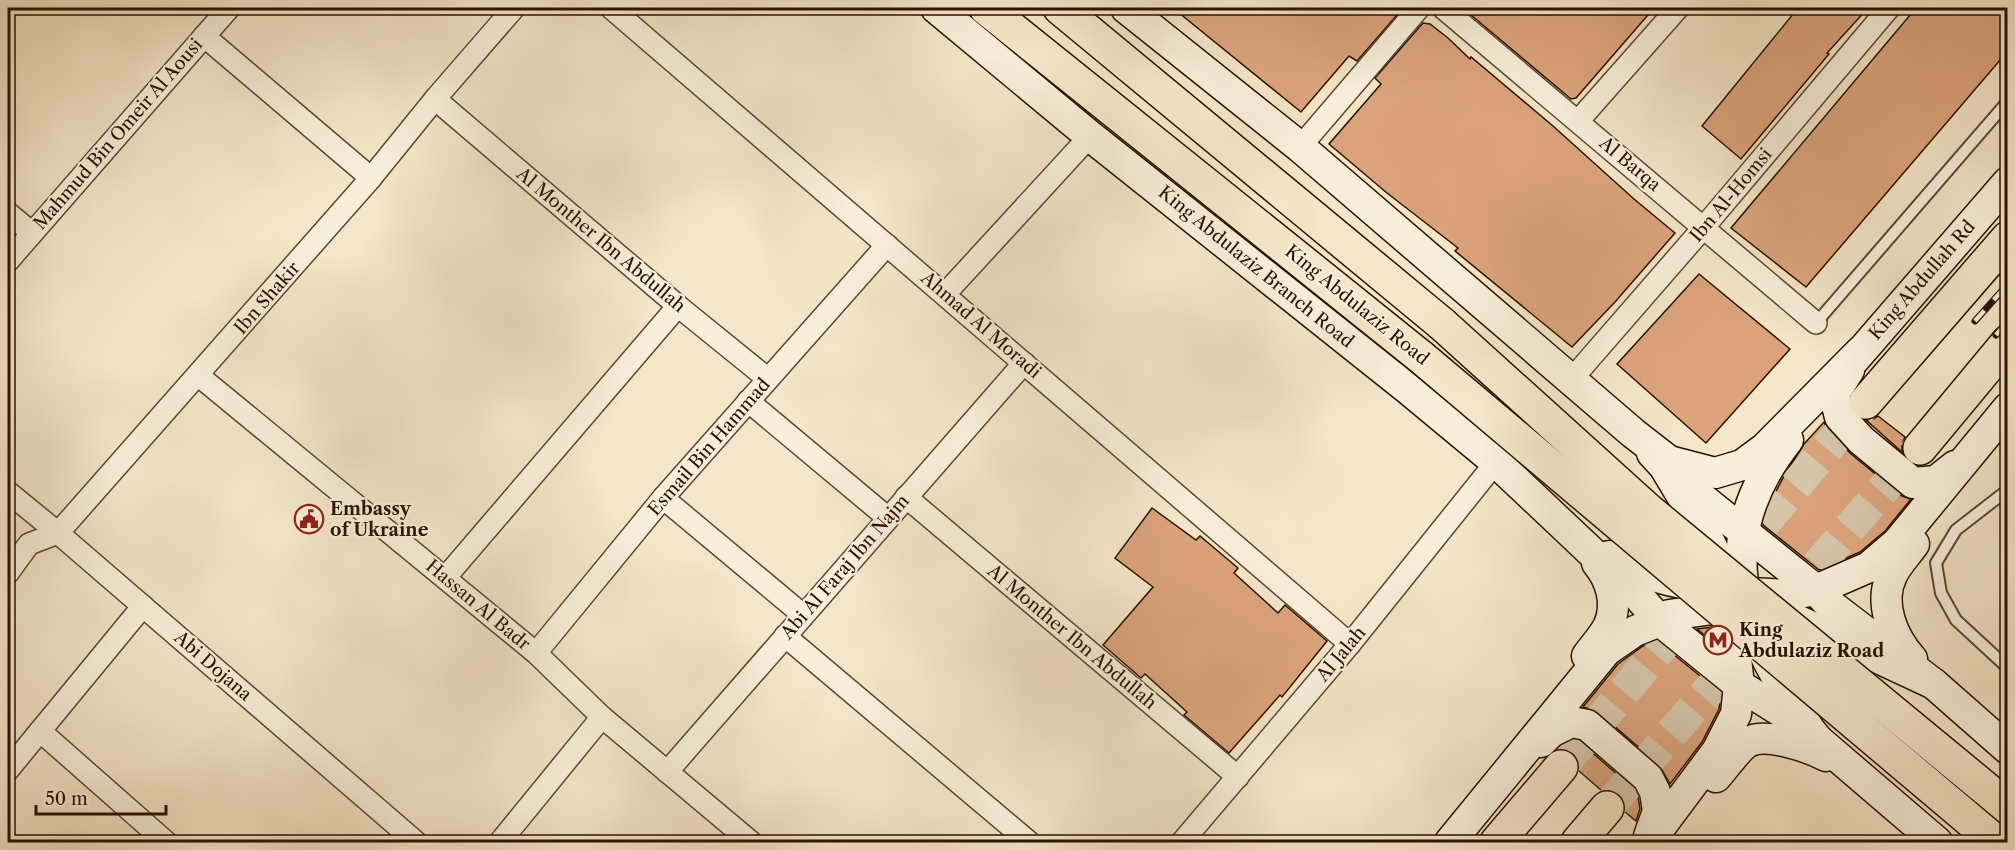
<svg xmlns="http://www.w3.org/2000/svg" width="2015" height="850" viewBox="0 0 2015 850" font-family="'Libre Caslon Text',serif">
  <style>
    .building { fill: #dba37b; stroke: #2a1100; stroke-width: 1.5 }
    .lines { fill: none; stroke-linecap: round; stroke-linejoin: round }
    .highway-tunnel { stroke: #d6c6aa; stroke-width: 33; stroke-dasharray: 33 16; stroke-linecap: butt }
    .lane-casing { stroke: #5c4632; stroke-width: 14 }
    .street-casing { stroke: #5c4632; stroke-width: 24 }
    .secondary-casing { stroke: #2a1100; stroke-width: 33 }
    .primary-casing { stroke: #2a1100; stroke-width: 36 }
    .highway-casing { stroke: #2a1100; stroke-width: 36 }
    .lane { stroke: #f8efdb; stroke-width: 10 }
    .street { stroke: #f8efdb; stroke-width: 21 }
    .secondary { stroke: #f8efdb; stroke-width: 30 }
    .primary { stroke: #f4e6c8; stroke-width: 33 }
    .highway { stroke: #f4e6c8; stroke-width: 33 }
    .rail-casing { stroke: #2a1100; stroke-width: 7 }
    .rail { stroke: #f8efdb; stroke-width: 4.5; stroke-dasharray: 14; stroke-linecap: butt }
    .primary-bridge-casing { stroke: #2a1100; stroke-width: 36; stroke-linecap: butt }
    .primary-bridge { stroke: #f4e6c8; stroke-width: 33 }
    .labels { text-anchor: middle; stroke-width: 4.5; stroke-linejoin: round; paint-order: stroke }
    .street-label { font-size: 18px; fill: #2a1100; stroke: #f8efdb }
    .poi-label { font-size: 18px; font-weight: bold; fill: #2a1100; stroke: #f8efdb; text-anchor: start }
  </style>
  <rect width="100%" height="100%" fill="#f4e6c8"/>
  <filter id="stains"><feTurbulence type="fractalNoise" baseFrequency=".00333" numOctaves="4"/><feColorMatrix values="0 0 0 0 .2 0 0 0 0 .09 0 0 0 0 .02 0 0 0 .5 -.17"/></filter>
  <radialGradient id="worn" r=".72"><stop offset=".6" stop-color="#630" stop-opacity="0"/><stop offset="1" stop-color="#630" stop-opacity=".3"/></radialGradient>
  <g class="building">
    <polygon points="1173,8 1403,8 1357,61 1349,56 1301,112"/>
    <polygon points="1477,8 1654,8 1576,98 1571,99 1471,15"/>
    <polygon points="1798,8 1868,8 1827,53 1829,54 1741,159 1702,126"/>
    <polygon points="1916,8 2007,8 2007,52 1806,287 1731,228"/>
    <polygon points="1423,23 1430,24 1448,38 1470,59 1471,57 1553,126 1634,199 1675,233 1615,302 1572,347 1455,251 1458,248 1387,193 1329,144 1381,84 1375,78"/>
    <polygon points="1699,274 1790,349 1706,443 1617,364"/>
    <polygon points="1878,416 1905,437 1902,444 1902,452 1866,420 1873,419"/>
    <polygon points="1824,422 1827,429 1850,453 1902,496 1911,499 1885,531 1860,552 1819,570 1763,525 1773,497 1785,474 1804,444"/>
    <polygon points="1152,508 1196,540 1200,536 1238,568 1234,573 1278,613 1285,605 1327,641 1282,697 1280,695 1229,753 1184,715 1187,712 1145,674 1141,678 1103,645 1153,587 1115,558"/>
    <polygon points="1712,627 1715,630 1717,645 1697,629"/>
    <polygon points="1657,641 1721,693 1719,709 1702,742 1670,784 1659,765 1598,712 1583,707 1618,664 1643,646"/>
    <polygon points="1574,740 1579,741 1634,789 1638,797 1640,809 1636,821 1625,812 1625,802 1620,794 1611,790 1601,790 1579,771 1579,761 1574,753 1565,749 1558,749"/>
  </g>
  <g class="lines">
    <g class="highway-tunnel">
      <polyline points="1732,561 1866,402"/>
      <polyline points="1785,603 1918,449"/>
      <polyline points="1561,767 1692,610"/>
      <polyline points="1607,808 1743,651"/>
    </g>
    <g class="lane-casing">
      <g id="lane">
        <polyline points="1816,323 2008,101"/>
        <polyline points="2005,492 1956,530 1936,563 1941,593 1956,620 2008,668"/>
      </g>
    </g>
    <g class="street-casing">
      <g id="street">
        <polyline points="611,8 1350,644"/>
        <polyline points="1443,8 1816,323"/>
        <polyline points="204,36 371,178"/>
        <polyline points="435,99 678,306 768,379"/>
        <polyline points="1579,120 1678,8"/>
        <polyline points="1300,147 1419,8"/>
        <polyline points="8,213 32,233"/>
        <polyline points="8,261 229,8"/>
        <polyline points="945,294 1090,136"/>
        <polyline points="199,376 536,653 602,717 751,842"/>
        <polyline points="1571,380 1704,227 1889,8"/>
        <polyline points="748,401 888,518"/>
        <polyline points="8,492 58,533 416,842"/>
        <polyline points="906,497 1238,777"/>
        <polyline points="663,498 803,615"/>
        <polyline points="8,573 29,544 58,533 371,178 435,99 514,8"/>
        <polyline points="445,578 678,306"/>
        <polyline points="785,636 1029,842"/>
        <polyline points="536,653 663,498 887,245"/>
        <polyline points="40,731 166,842"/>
        <polyline points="8,770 143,606"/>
        <polyline points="667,772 1024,363"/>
        <polyline points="500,842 602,717"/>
        <polyline points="1182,842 1350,644 1496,462"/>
      </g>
    </g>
    <g class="secondary-casing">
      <g id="secondary">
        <polyline points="936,8 1090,136 1408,389 1496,462 1603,563 1623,579 1660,621 1739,685 1809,729"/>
        <polyline points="1126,8 1300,147 1633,433 1669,461 1715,473 1742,465 1765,448 1860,352"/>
        <polyline points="1847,368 2008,182"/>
        <polyline points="1849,370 1834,394 1840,417 1861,440 1913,483 1936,481 1955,466"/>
        <path d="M1788,440C1735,507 1728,573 1763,650C1775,678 1794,704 1809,729L1818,740L1937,842"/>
        <polyline points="1683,483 1816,590 1828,603 1934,684 2008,749"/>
        <path d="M1609,556C1633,571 1665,581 1693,585"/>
        <polyline points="1750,593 1787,595 1816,590 1869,567 1897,543 2008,408"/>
        <polyline points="1782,613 1934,684"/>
        <path d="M1587,656C1594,646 1604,636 1609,625C1618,603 1611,580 1597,563"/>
        <path d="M1912,659C1893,638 1878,603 1892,575C1897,564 1907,554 1914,544"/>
        <polyline points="1541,742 1551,732 1571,722 1587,725 1648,778 1655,792 1658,811 1649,836"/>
        <path d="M1716,777C1723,769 1740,746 1748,742C1766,732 1809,747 1826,756"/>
        <polyline points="1450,842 1606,651 1635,631 1660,621 1669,615 1735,606"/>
        <polyline points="1649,842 1717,751 1736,714 1739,685 1730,606 1718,559 1709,541 1664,466 1652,453"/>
      </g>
    </g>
    <g class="primary-casing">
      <g id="primary">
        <polyline points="986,8 1421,357"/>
        <polyline points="1060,8 1442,324"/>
      </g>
    </g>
    <g class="highway-casing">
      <g id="highway">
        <polyline points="1866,402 2008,238"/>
        <polyline points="1920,448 2008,342"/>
        <polyline points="1497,842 1561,767"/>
        <polyline points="1578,842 1607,808"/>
      </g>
    </g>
    <use href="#lane" class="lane"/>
    <use href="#street" class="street"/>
    <use href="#secondary" class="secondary"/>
    <use href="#primary" class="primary"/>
    <use href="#highway" class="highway"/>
    <g class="rail-casing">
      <g id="rail">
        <polyline points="1975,321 2008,284"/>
        <polyline points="1996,335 2008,321"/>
      </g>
    </g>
    <use href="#rail" class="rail"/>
    <g class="primary-bridge-casing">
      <g id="primary-bridge">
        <polyline points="1442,324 1649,511 2008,807"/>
        <polyline points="1421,357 1996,842"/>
      </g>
    </g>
    <use href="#primary-bridge" class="primary-bridge"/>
  </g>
  <defs>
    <g id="civic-ring" transform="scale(1.5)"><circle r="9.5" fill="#f8efdb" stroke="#8f2418" stroke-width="1.5"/><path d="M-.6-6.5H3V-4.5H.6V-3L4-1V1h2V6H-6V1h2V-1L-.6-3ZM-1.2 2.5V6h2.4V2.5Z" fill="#8f2418"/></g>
    <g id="metro-ring" transform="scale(1.5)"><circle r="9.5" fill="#f8efdb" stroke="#8f2418" stroke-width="1.5"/><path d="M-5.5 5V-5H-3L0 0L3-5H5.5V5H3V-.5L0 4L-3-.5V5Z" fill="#8f2418"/></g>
  </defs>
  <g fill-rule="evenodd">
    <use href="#civic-ring" x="309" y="519"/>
    <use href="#metro-ring" x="1718" y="640"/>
  </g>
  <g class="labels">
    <g class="street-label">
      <text transform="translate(118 134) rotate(-49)" y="6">Mahmud Bin Omeir Al Aousi</text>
      <text transform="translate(1630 164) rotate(40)" y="6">Al Barqa</text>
      <text transform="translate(1731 195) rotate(-50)" y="6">Ibn Al-Homsi</text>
      <text transform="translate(601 240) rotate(40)" y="6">Al Monther Ibn Abdullah</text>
      <text transform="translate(1256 267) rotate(39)" y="6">King Abdulaziz Branch Road</text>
      <text transform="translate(1922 280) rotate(-49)" y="6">King Abdullah Rd</text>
      <text transform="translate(267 298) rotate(-49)" y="6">Ibn Shakir</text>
      <text transform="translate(1357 305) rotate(39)" y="6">King Abdulaziz Road</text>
      <text transform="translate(981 325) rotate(41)" y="6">Ahmad Al Moradi</text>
      <text transform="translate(709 447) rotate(-49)" y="6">Esmail Bin Hammad</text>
      <text transform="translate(845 567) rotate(-49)" y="6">Abi Al Faraj Ibn Najm</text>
      <text transform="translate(478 605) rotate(40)" y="6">Hassan Al Badr</text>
      <text transform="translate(1072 637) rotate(40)" y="6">Al Monther Ibn Abdullah</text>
      <text transform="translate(1341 654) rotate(-50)" y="6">Al Jalah</text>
      <text transform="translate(213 666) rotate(41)" y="6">Abi Dojana</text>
    </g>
    <g class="poi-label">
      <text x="330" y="515">Embassy<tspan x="330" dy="21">of Ukraine</tspan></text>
      <text x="1739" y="636">King<tspan x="1739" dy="21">Abdulaziz Road</tspan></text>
    </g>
  </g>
  <rect width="2015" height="850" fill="none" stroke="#f4e6c8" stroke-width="30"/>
  <rect x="9" y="9" width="1997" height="832" fill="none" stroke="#2a1100" stroke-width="3"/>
  <rect x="15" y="15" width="1985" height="820" fill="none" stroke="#2a1100" stroke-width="1.5"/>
  <path d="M36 805v9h130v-9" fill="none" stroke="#2a1100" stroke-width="3"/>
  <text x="45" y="805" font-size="18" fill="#2a1100" stroke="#f8efdb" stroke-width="4.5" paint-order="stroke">50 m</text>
  <rect width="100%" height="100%" filter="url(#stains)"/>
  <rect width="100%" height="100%" fill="url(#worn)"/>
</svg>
